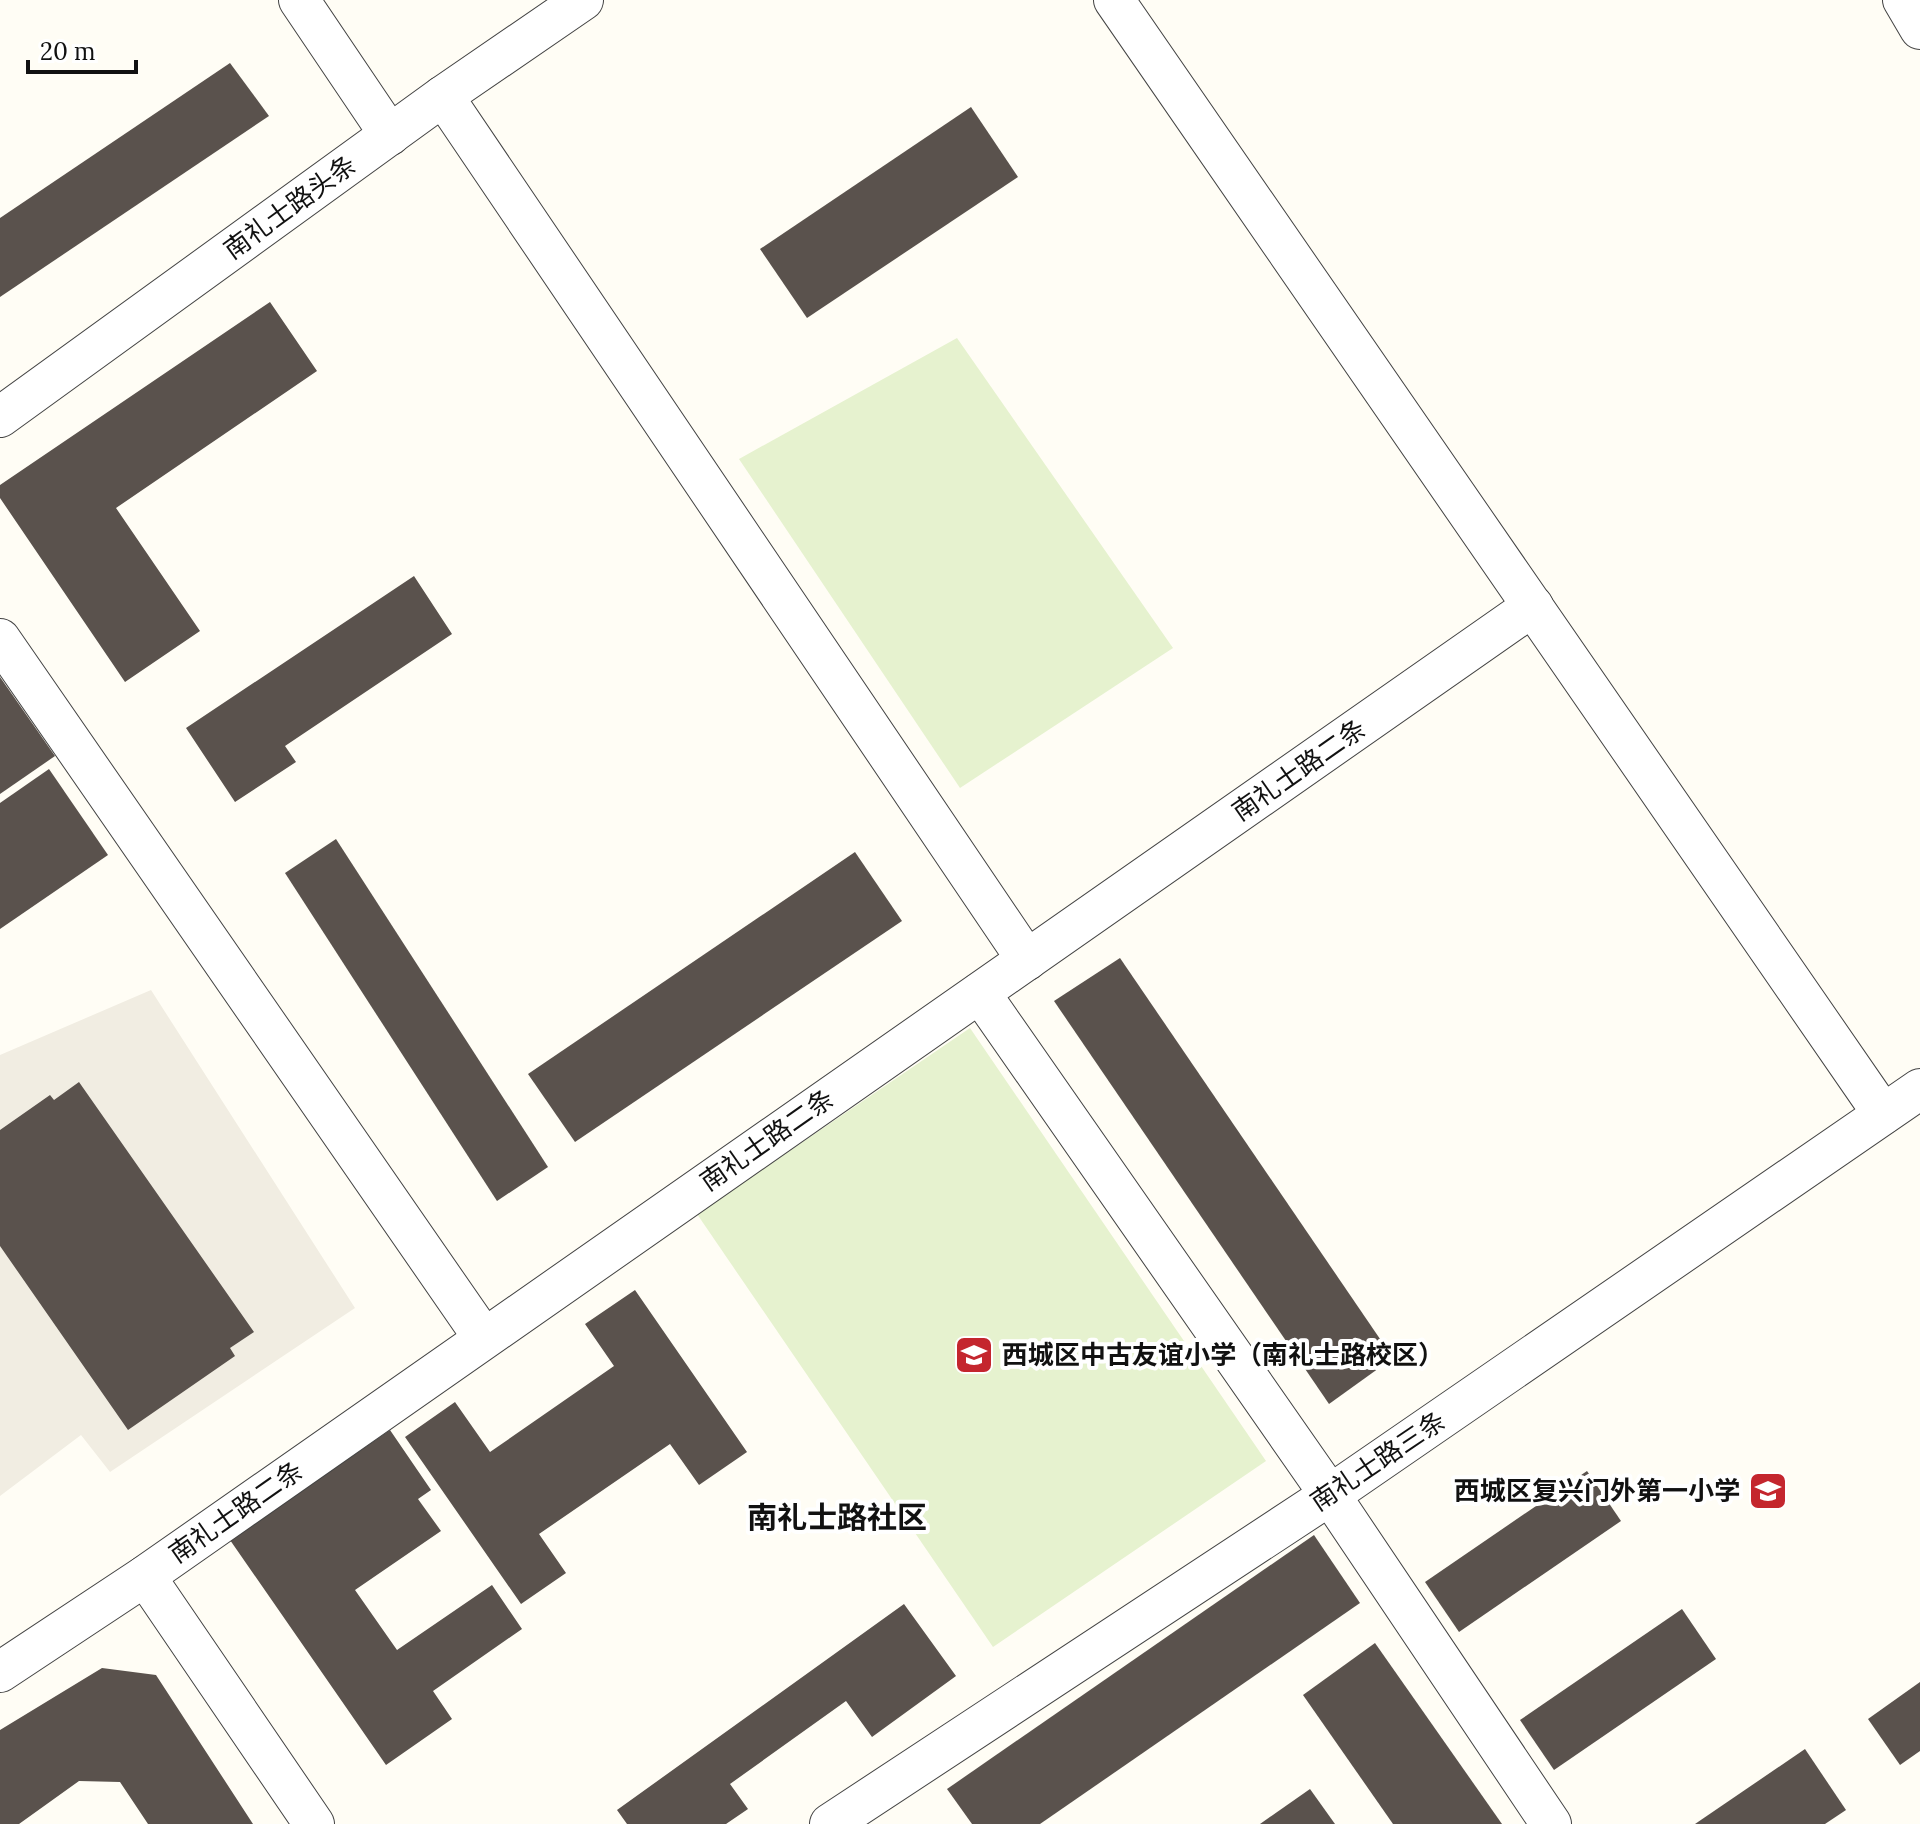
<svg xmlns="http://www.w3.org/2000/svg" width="1920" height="1824" viewBox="0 0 1920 1824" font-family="Lora,'Noto Sans SC',serif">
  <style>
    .pitch { fill: #e6f2cf }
    .plaza { fill: #f1ede2 }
    .building { fill: #5a524d }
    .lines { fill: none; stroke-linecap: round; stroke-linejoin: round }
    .street-casing { stroke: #444; stroke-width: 42 }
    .street { stroke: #fff; stroke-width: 40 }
    .labels { text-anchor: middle; stroke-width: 8; stroke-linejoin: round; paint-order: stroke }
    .street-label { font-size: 26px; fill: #111; stroke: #fff }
    .poi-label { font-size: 26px; font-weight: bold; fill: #111; stroke: #fff; text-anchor: start }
    .quarter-label { font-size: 30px; font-weight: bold; fill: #111; stroke: #fff }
  </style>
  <rect width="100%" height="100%" fill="#fffdf5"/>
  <g class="pitch">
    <polygon points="957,338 1173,648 960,788 739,459"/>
    <polygon points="970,1028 1266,1461 993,1647 697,1214"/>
  </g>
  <polygon class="plaza" points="151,990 355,1308 110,1472 81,1435 0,1496 0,1055"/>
  <g class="building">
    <polygon points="230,63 269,116 0,297 0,218"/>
    <polygon points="971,107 1018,177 807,318 760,249"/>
    <polygon points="270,302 317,371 116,508 200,631 125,682 0,498 0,485"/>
    <polygon points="414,576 452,634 285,746 296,762 235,802 186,728"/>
    <polygon points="0,677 55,756 0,794"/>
    <polygon points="49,769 108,855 0,929 0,803"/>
    <polygon points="336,839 548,1167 497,1201 285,873"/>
    <polygon points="855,852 902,921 575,1142 528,1074"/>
    <polygon points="1120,958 1393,1358 1329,1404 1054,1001"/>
    <polygon points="79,1082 254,1332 230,1348 235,1356 128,1430 0,1246 0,1130 50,1095 54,1100"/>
    <polygon points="635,1290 747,1452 699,1485 670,1444 539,1534 566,1573 521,1604 405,1437 455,1402 490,1452 614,1366 585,1324"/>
    <polygon points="390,1430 431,1490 418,1499 441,1531 355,1590 397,1650 492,1585 522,1629 433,1691 452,1719 386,1765 230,1540"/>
    <polygon points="1587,1471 1621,1521 1459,1632 1425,1582"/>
    <polygon points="1314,1535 1360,1603 1040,1824 972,1824 947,1789"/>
    <polygon points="904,1604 956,1676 872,1737 846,1701 730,1784 748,1809 726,1824 627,1824 617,1810"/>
    <polygon points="1682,1609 1716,1659 1554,1770 1520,1720"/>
    <polygon points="1375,1643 1502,1824 1393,1824 1303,1695"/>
    <polygon points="102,1668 156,1675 253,1824 148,1824 120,1782 79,1781 19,1824 0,1824 0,1730"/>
    <polygon points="1920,1682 1920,1751 1900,1765 1868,1719"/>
    <polygon points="1805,1749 1846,1810 1825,1824 1695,1824"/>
    <polygon points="1310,1789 1335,1824 1260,1824"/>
  </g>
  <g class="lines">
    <g class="street-casing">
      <g id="street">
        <polyline points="299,0 390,135"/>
        <polyline points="1114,0 1883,1114"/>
        <polyline points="1903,0 1920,29"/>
        <polyline points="443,96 1027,960"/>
        <polyline points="0,417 443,96 583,0"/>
        <polyline points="0,639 483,1337"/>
        <polyline points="980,993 1330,1495 1551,1824"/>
        <polyline points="145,1576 314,1824"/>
        <polyline points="0,1672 145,1576 1533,606"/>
        <polyline points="830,1824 1330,1495 1920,1089"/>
      </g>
    </g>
    <use href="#street" class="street"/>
  </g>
  <defs>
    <g id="school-square" transform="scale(2)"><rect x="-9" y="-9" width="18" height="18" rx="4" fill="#c4262e" stroke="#fff"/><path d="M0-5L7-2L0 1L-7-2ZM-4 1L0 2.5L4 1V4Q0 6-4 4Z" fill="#fff"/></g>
  </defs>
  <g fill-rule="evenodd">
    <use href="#school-square" x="974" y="1355"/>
    <use href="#school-square" x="1768" y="1491"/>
  </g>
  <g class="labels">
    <g class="street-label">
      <text transform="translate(290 207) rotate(-36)" y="9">南礼士路头条</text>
      <text transform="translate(1299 770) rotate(-35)" y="9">南礼士路二条</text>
      <text transform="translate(767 1140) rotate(-35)" y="9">南礼士路二条</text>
      <text transform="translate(1378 1461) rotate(-34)" y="9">南礼士路三条</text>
      <text transform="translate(236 1512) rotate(-35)" y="9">南礼士路二条</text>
    </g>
    <g class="poi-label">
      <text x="1002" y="1364">西城区中古友谊小学（南礼士路校区）</text>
      <text x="1740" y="1500" text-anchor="end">西城区复兴门外第一小学</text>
    </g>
    <g class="quarter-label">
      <text x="837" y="1528">南礼士路社区</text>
    </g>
  </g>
  <path d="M28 60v12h108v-12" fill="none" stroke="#111111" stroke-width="4"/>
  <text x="40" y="60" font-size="24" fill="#111111" stroke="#ffffff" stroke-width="6" paint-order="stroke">20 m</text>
</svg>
